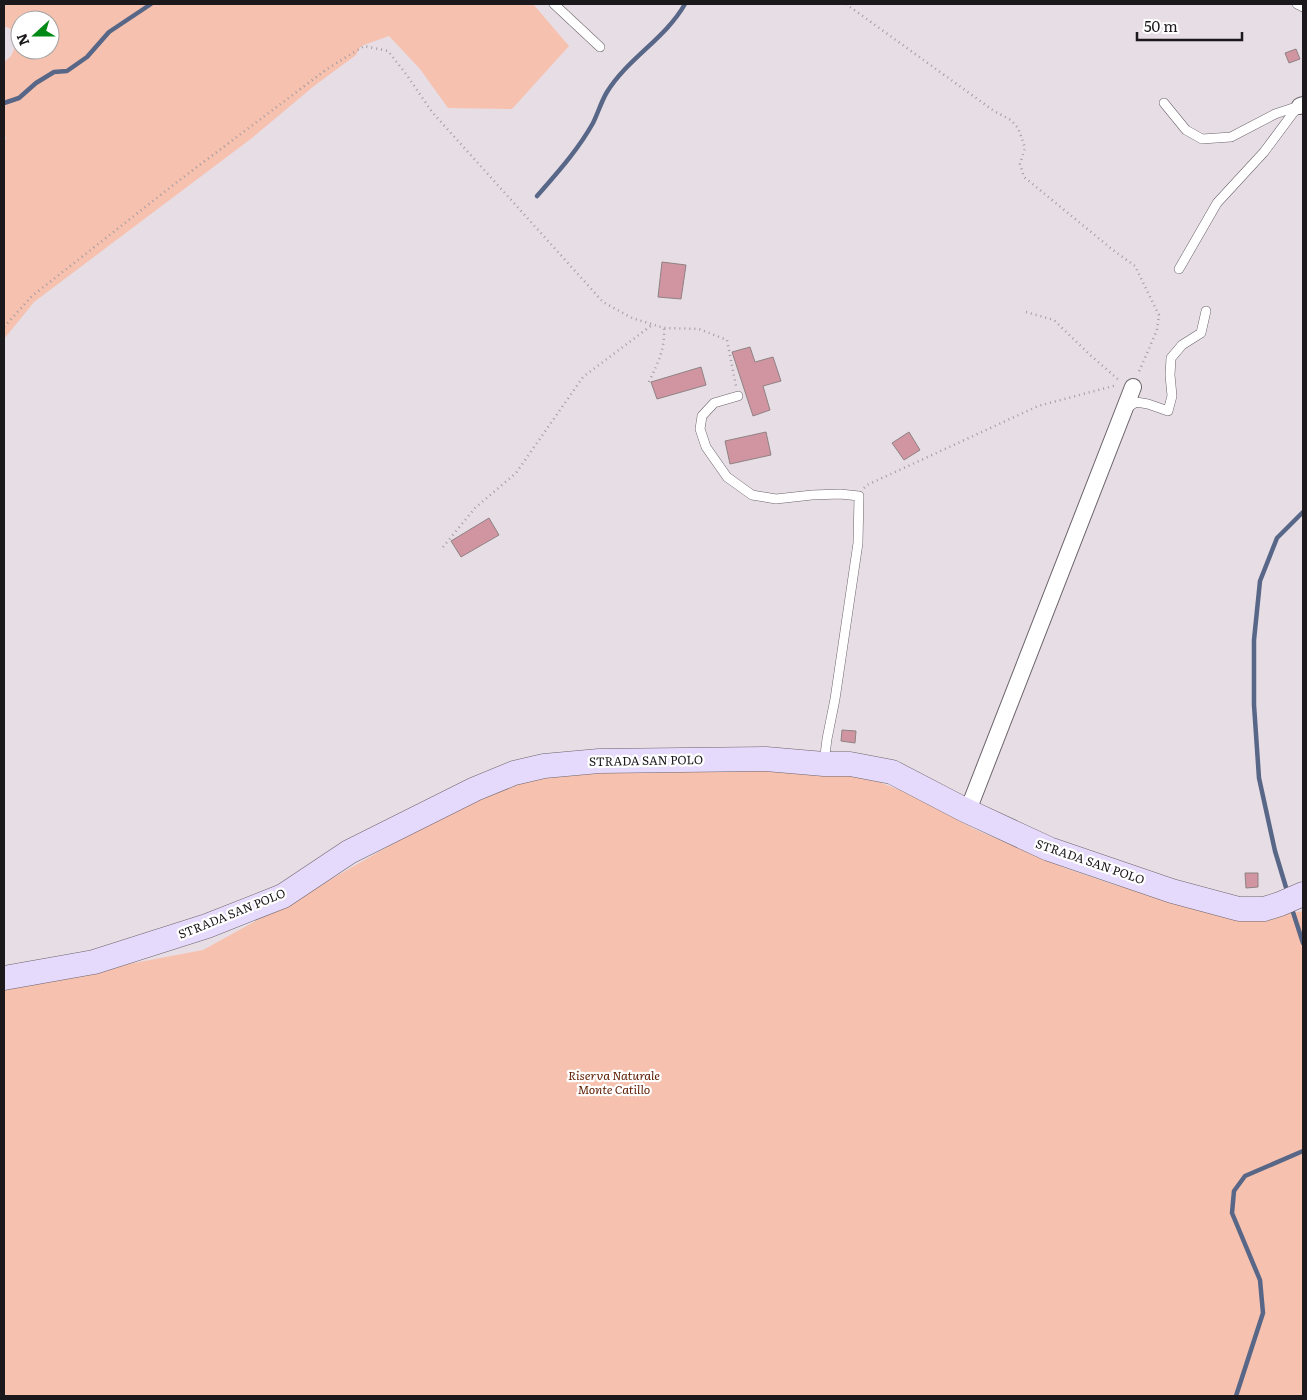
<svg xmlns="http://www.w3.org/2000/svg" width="1307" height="1400" viewBox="0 0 1307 1400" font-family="Literata,serif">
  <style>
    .green { fill: #f6c1ae }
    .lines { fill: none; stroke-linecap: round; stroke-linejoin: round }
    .stream { stroke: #586787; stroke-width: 4.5 }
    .building { fill: #d195a1; stroke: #8e8284 }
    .lane-casing { stroke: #6c646b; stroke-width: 10 }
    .street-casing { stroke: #6c646b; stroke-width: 18 }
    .secondary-casing { stroke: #6c646b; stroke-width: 25 }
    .path { stroke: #a49ca2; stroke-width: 2.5; stroke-dasharray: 1 4; stroke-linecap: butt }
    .lane { stroke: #fff; stroke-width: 9 }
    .street { stroke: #fff; stroke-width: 16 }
    .secondary { stroke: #e6dafc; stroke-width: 24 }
    .labels { text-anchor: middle; stroke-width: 4.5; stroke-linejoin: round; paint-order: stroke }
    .street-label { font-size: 12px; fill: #1c191c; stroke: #fff }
    .park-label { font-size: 12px; font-style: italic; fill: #5e1c00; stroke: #fff }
  </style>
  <rect width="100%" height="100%" fill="#e7dde5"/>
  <g class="green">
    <polygon points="4,4 533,4 569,46 512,109 448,108 420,69 389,36 361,46 356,55 314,86 252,138 34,302 4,339 4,144 6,137 4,137 4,62 11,56 20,37 20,50 50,50 50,20 20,20 20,33 4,26"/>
    <polygon points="601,768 812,772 864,776 917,797 974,829 1065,868 1115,885 1164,898 1277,916 1303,911 1303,1396 4,1396 4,984 102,969 203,950 314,889 483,792 539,775"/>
  </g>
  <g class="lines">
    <g class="stream">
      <polyline points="4,103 19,98 36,83 54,72 67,71 87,57 109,32 151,4"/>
      <path d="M537,196C557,173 578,150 593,123C598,113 601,102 607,92C628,58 665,39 685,4"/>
      <polyline points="1288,894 1275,851 1259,778 1254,705 1254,640 1260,581 1277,538 1303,512"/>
      <polyline points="1291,906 1303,943"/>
      <polyline points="1236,1396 1263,1313 1260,1280 1232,1213 1234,1191 1245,1176 1303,1151"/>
    </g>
  </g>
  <g class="building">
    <polygon points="1296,49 1300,59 1289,63 1285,53"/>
    <polygon points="662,262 686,265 681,299 658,297"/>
    <polygon points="750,347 755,362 773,357 781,381 763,386 770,410 753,416 732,352"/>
    <polygon points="701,367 706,385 657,399 651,382"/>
    <polygon points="766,432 771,455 730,464 725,441"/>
    <polygon points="909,432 920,450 904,460 892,443"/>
    <polygon points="489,518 499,535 461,557 451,541"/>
    <polygon points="842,730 856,731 855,743 841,741"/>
    <polygon points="1245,873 1258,873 1258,887 1246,888"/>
  </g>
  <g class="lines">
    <g class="lane-casing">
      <g id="lane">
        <polyline points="554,4 600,47"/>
        <polyline points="1297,4 1303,7"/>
        <polyline points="1164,103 1186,130 1202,139 1231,137 1275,114 1299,106"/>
        <polyline points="1179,269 1217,203 1264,152 1293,113 1300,106"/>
        <polyline points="738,396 714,403 702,416 700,429 706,447 727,477 752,495 776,499 812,495 840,494 859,496 858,543 835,699 827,739 824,763"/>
        <polyline points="1127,408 1136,402 1148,404 1168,411 1172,396 1170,375 1171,358 1182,345 1201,333 1206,311"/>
      </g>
    </g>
    <g class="street-casing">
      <g id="street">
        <polyline points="1300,106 1303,105"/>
        <polyline points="965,810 972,800 1133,387"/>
      </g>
    </g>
    <g class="secondary-casing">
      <polyline id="secondary" points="4,978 94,962 207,926 283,896 349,852 475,789 514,773 544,766 599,761 766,759 824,764 850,764 892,772 965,810 1049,849 1172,891 1239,909 1264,909 1280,904 1303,894"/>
    </g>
    <g class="path">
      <polyline points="846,4 994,111 1011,120 1018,128 1021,136 1025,148 1020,164 1024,177 1113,250 1135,266 1159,315 1157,330 1138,374"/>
      <polyline points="1026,312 1054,320 1089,354 1120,381"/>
      <polyline points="4,327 32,296 181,179 327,69 364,46 388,51 406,74 432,112 603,302 632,318 664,328 699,329 727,340 736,386"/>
      <path d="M649,382C658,362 665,350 664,328"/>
      <polyline points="864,488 867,485 1038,406 1117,385"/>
      <polyline points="443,547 475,508 516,473 583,377 652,325"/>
    </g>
    <use href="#lane" class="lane"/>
    <use href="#street" class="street"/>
    <use href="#secondary" class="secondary"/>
  </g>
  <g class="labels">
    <g class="street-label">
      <text transform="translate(646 761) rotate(-1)" y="4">STRADA SAN POLO</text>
      <text transform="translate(1090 862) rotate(19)" y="4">STRADA SAN POLO</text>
      <text transform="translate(232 914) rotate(-22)" y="4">STRADA SAN POLO</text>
    </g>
    <g class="park-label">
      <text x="614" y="1080">Riserva Naturale<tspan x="614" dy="14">Monte Catillo</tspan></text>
    </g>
  </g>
  <rect width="1307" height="1400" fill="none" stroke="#1c191c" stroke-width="10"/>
  <g transform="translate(35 35) rotate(249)"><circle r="24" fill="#ffffff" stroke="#a4a3a4"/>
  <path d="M0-4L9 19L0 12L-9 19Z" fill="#008914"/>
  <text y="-8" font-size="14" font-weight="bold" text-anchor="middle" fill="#1c191c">N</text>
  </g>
  <path d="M1137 32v8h105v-8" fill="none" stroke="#1c191c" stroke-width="2.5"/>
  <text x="1144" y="32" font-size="15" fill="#1c191c" stroke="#ffffff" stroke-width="4" paint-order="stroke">50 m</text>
</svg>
